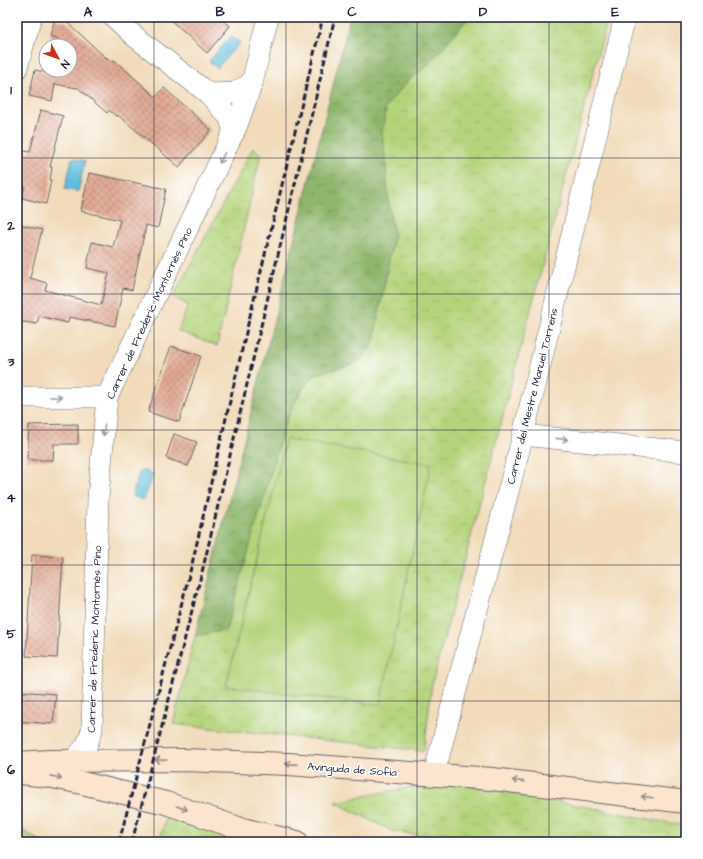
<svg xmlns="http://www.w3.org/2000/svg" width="703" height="859" viewBox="0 0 703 859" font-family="'Architects Daughter',sans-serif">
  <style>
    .grass { fill: url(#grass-dots); stroke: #6b7b5c }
    .forest { fill: url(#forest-crowns); stroke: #586c54 }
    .park { fill: url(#park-crowns); stroke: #6b7b5c }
    .garden { fill: #b4d47c; stroke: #6b7b5c }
    .water { fill: #5fbedd; stroke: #40708c }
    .building { fill: url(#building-cross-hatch) }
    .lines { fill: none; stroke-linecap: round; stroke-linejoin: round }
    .street-casing { stroke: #6a6367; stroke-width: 22 }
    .secondary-casing { stroke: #6a6367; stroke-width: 24 }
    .street { stroke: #fff; stroke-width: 21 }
    .secondary { stroke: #fce5cf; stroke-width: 22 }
    .rail { stroke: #22223b; stroke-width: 3; stroke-dasharray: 6 3; stroke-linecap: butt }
    .oneway { stroke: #9c9ca7 }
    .oneway2 { stroke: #9a8d8c }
    .grid { fill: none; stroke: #22223b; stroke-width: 1; stroke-opacity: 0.55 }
    .labels { text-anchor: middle; stroke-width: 3; stroke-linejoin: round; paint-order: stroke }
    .street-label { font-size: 11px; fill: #22223b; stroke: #fff }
    .neatline { fill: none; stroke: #22223b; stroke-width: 1.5 }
    .grid-label { font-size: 13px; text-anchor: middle; font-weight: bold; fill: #22223b }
  </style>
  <defs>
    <pattern id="grass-dots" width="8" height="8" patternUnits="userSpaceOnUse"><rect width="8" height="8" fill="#b4d47c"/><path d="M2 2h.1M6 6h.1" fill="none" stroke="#9ab66c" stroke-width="1.8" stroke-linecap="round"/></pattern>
    <pattern id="forest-crowns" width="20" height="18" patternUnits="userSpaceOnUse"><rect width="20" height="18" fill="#8fb66c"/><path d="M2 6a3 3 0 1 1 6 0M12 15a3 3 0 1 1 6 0" fill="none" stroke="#74945a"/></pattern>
    <pattern id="park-crowns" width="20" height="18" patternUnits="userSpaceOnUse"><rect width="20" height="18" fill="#b4d47c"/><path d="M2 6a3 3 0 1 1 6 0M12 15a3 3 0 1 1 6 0" fill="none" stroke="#9ab66c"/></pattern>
    <pattern id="building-cross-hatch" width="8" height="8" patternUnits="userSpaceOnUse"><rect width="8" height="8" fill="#e2ab95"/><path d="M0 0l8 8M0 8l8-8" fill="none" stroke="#b78b7b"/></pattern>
  </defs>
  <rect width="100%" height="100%" fill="#fff"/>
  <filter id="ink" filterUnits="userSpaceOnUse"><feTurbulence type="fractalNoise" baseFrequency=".025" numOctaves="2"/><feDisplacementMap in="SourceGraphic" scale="8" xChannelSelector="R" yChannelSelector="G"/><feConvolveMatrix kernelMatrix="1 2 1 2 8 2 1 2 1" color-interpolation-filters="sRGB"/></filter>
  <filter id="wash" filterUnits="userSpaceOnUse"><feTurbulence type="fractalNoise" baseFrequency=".012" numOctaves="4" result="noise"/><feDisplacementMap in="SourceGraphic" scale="16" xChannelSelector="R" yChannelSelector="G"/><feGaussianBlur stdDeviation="0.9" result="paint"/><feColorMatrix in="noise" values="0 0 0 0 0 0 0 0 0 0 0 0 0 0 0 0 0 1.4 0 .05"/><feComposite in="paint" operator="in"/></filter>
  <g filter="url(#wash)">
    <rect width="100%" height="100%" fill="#f1dbba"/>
    <polygon class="grass" points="17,826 41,842 17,842"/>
    <polygon class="forest" points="350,17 469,17 425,68 410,79 386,106 382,134 385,155 389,206 394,235 373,344 361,359 353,364 317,374 304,386 294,403 283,430 226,631 195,636"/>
    <g class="park">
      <polygon points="469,17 608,17 432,684 424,751 173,724 195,636 226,630 283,430 294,403 310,379 317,374 353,364 361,359 373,344 394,235 389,206 385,155 382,134 386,106 410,79 425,68"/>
      <polygon points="253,148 261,154 217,346 178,331 188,305 173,297"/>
      <polygon points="445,780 686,826 686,842 459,842 392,831 335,802"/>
      <polygon points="166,817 268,842 159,842"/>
    </g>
    <polygon class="garden" points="286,439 431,464 380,705 226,686"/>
    <g class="water">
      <polygon points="231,36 240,43 217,68 209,61"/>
      <polygon points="72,158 85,161 78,192 65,189"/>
      <polygon points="140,470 153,474 144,500 132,496"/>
    </g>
    <g id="blocks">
      <g class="building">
        <polygon points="167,17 220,17 230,26 207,53"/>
        <polygon points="55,19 67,22 105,57 112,61 114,60 156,97 164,88 211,130 179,167 118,115 117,117 109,110 107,113 77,87 77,88 55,84 52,101 29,96 35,70 53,74 53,70 70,70 70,46 56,46 58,39 50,36"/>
        <polygon points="41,110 63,116 50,167 52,167 50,180 51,180 46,204 22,198 25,186 20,184 23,172 17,171 17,150 30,152"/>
        <polygon points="89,173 166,189 158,228 146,225 132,290 123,288 115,326 69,317 68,323 39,316 37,324 17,321 17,224 42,230 30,278 47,283 45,290 101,305 109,273 87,268 88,261 92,242 113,247 120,220 81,211"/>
        <polygon points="171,346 201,356 179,422 148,412"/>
        <polygon points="78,424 78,444 54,444 53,460 27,460 29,425"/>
        <polygon points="174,434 197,442 188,466 166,458"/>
        <polygon points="32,555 63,557 57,658 26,656"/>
        <polygon points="17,691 56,694 53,724 17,721"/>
      </g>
    </g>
  </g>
  <g filter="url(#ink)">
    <use href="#blocks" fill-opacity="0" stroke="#6a6367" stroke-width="1"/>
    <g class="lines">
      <g class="street-casing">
        <g id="street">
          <polyline points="114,17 133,35 209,94 230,118 234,133"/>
          <polyline points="17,68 31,17"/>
          <polyline points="209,94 234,93 252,83"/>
          <polyline points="17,397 107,397"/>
          <polyline points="523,435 686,452"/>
          <polyline points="74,760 87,745 92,730 98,498 107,397 237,125 252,83 268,17"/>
          <polyline points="434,774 523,435 625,17"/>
        </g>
      </g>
      <g class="secondary-casing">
        <g id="secondary">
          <polyline points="17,763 50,761 184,760 288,764 492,779 686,802"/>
          <polyline points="20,773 48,776 82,783 166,803 238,828 297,842"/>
        </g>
      </g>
      <use href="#street" class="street"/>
      <use href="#secondary" class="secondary"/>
      <g class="rail">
        <polyline points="119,842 192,564 248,324 323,17"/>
        <polyline points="132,842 203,568 335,17"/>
      </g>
    </g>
    <defs><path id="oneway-shaft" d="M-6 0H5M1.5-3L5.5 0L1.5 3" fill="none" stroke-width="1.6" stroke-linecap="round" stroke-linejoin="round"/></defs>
    <g class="oneway">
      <use href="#oneway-shaft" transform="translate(222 158) rotate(116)"/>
      <use href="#oneway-shaft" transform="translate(56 397)"/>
      <use href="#oneway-shaft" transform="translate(104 430) rotate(95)"/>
      <use href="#oneway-shaft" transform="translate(562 439) rotate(6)"/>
    </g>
    <g class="oneway2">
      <use href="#oneway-shaft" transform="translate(161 760) rotate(180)"/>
      <use href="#oneway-shaft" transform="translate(291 764) rotate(-176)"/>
      <use href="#oneway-shaft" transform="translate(56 777) rotate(11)"/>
      <use href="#oneway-shaft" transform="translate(518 781) rotate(-174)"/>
      <use href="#oneway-shaft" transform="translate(647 797) rotate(-173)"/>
      <use href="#oneway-shaft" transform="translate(182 808) rotate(19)"/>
    </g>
  </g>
  <path class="grid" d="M154,17V842M286,17V842M417,17V842M549,17V842M17,158H686M17,294H686M17,430H686M17,565H686M17,701H686"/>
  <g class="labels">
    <g class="street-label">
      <text transform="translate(149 313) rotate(-65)" y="4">Carrer de Frederic Montornés Pino</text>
      <text transform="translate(532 396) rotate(-76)" y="4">Carrer del Mestre Manuel Torrens</text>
      <text transform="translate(94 639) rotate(-88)" y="4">Carrer de Frederic Montornés Pino</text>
      <text transform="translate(352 769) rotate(4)" y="4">Avinguda de Sofia</text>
    </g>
  </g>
  <rect width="703" height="859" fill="none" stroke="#fff" stroke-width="44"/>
  <g transform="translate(58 58) rotate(131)"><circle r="19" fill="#ffffff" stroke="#a7a7b1"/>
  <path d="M0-3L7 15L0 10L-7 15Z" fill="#c8321e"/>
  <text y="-6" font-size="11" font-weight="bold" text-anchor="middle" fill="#22223b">N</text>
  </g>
  <rect x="22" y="22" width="659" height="815" class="neatline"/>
  <g class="grid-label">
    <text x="88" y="16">A</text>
    <text x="220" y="16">B</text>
    <text x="352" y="16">C</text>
    <text x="483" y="16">D</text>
    <text x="615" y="16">E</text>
    <text x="11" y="94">1</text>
    <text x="11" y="230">2</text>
    <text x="11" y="366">3</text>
    <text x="11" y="502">4</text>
    <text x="11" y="638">5</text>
    <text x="11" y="774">6</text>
  </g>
</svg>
